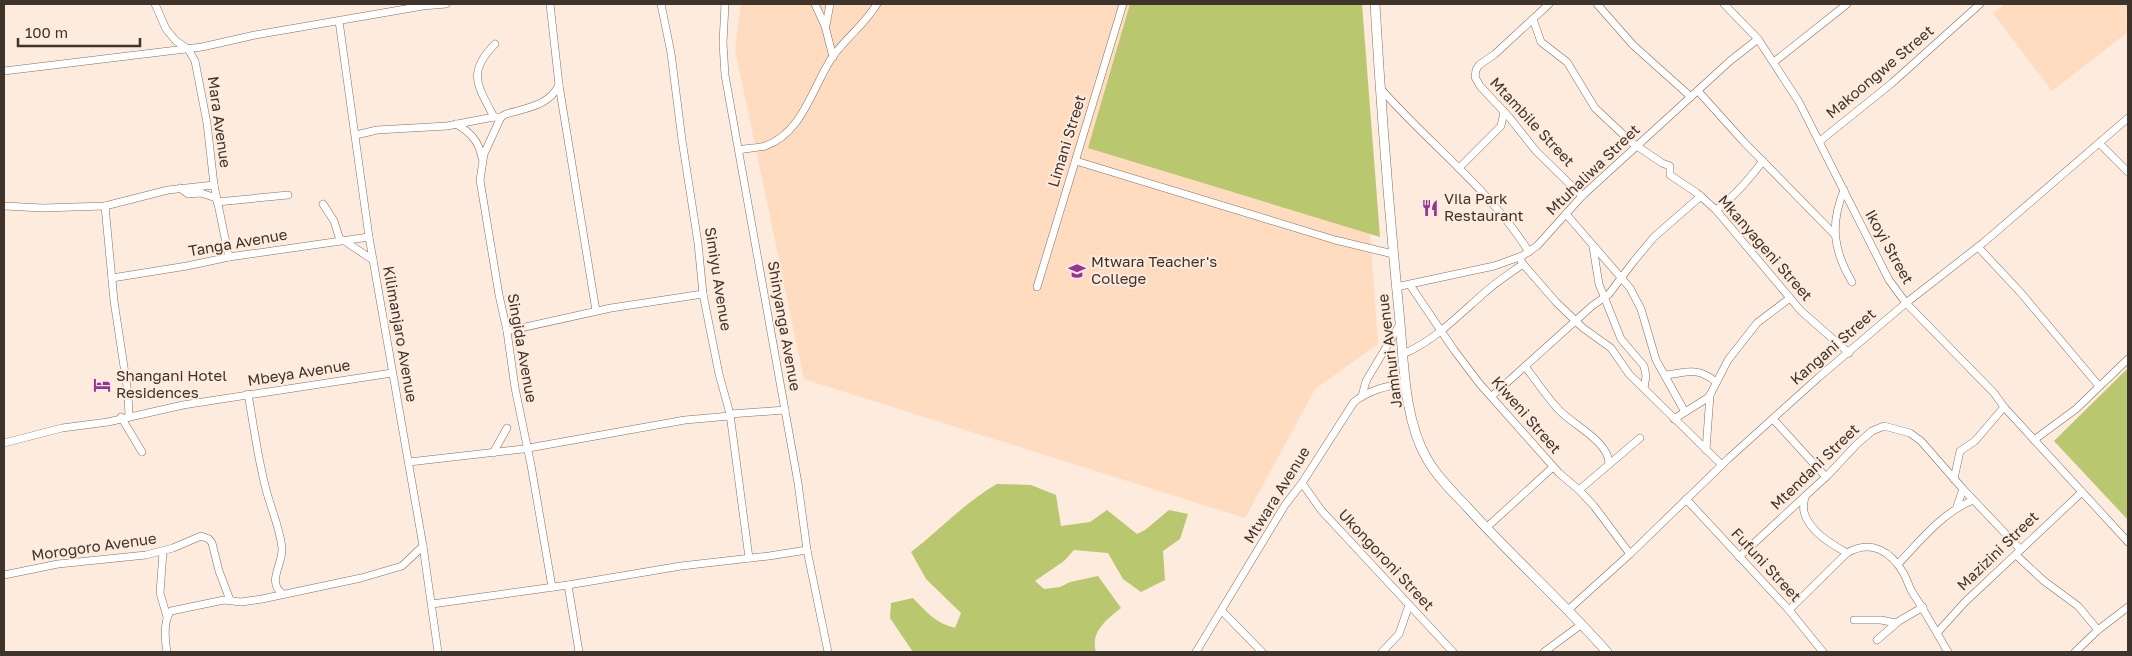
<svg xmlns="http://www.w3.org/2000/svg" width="2132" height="656" viewBox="0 0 2132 656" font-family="'Golos Text',sans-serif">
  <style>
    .built { fill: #ffdbbf }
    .green { fill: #b9c76e }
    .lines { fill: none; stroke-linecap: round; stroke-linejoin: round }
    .minor-casing { stroke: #886e5a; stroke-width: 8 }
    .tertiary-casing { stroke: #886e5a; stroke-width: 10 }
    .minor { stroke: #fff; stroke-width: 7 }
    .tertiary { stroke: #fff; stroke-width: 9 }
    .labels { text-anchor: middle; stroke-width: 4; stroke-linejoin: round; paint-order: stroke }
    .street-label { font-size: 15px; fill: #3f342b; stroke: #fdebde }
    .poi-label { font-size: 15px; fill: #3f342b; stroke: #fdebde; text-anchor: start }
  </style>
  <rect width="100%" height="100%" fill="#fdebde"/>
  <g class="built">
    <polygon points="741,4 1354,4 1378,344 1315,389 1245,518 804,379 735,49"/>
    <polygon points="2005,4 2127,4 2128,32 2052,91 1993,13"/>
  </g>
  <g class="green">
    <polygon points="1130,4 1362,4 1380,237 1088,148"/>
    <polygon points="2128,368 2128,520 2054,441"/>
    <path d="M997,484L1031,485L1056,495L1061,526L1090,522L1107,510L1137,534L1145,530L1169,510L1188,514L1180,539L1163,551L1165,580L1141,592L1123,579L1108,553L1074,550L1064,561L1035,581L1044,589L1060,587L1070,582L1098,576L1121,608C1107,619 1090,632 1096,652H913L890,618L891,603L913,598C925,611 937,624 955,628L961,613L926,579L911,552C940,530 965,502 997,484Z"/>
  </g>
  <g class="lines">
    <g class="minor-casing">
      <g id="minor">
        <polyline points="155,4 166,29 176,41 188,49 195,61 207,123 214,185 229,257"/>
        <polyline points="550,4 559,85 596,311"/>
        <polyline points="661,4 671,53 682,140 698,243 703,294 719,374 730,414 749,558"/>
        <polyline points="725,4 723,43 725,75 798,483 807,550 828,652"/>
        <polyline points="815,4 825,26 833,57"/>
        <polyline points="1549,4 1495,54 1479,65 1476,70 1475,77 1480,86 1509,117 1536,151 1582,196"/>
        <polyline points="1597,4 1633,45 1691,97"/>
        <polyline points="1724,4 1758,39 1799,102 1889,280 1906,303 1994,393 2004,407 2128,542"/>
        <polyline points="1533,19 1541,42 1567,62 1595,108 1631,142 1662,163 1670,166 1670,175 1697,193 1716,210 1801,311 1849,353"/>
        <polyline points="339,21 369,237 423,546 438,652"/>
        <polyline points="826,25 830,4"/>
        <polyline points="1774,62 1847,4"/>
        <polyline points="4,71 202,47 255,35 423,6 446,4"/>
        <path d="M1381,89C1429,144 1489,188 1529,252"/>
        <polyline points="1698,91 1743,141 1834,234"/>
        <path d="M494,117C477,85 467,72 495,44"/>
        <path d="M456,124C470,132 479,141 482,158"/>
        <polyline points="356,135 377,130 447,126 494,117 501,117"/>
        <polyline points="1820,141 1892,83 1980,4"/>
        <polyline points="2099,143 2128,172"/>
        <path d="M739,150C747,148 757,148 765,146C803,133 813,85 833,56C847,37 865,24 877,4"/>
        <polyline points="1076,161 1335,240 1393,254"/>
        <polyline points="1459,168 1501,126 1504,112"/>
        <polyline points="180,188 188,194 201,193 216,198"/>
        <path d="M1844,190C1830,224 1833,250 1852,282"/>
        <polyline points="217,202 288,195"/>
        <polyline points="323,204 334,221 340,240"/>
        <polyline points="4,206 43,208 105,206 168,190 214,185"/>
        <polyline points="105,206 114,301 128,393 129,416"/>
        <path d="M1716,210C1735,196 1749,179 1763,161"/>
        <polyline points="1566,214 1630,288 1641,309 1656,360 1685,412"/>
        <polyline points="343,240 373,260"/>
        <polyline points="1593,247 1599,284 1621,339 1644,366 1646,376 1644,388"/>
        <polyline points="1978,247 2021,293 2099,386"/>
        <polyline points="1519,257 1523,264 1556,302 1583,328 1611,348 1629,374 1722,465"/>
        <polyline points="112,278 187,266 229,257 369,237"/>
        <polyline points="1410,285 1454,350 1479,383 1559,473 1579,490 1594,506 1630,554"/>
        <polyline points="1037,287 1123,4"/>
        <polyline points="1396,287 1494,266 1522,256 1537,246 1582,196 1730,61 1758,39"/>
        <polyline points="507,331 611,308 703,294"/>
        <path d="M1403,354C1434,341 1458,316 1483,294C1495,283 1509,274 1523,264"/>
        <path d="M1525,366C1536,381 1546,396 1559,410C1573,425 1608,441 1609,463"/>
        <path d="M1665,375C1687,373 1697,366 1716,382"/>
        <path d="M248,394C254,427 258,461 267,493C272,511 280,529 282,548C283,565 266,582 283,594"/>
        <polyline points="1362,396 1366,381 1400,324"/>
        <polyline points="1492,396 1592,306 1609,294 1634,261 1654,237 1701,196"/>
        <polyline points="730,414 785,410"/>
        <polyline points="121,417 142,452"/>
        <polyline points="1674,419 1709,397 1728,360 1757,323 1790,298"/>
        <polyline points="1773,419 1826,477"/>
        <polyline points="2034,440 2076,409 2128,359"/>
        <polyline points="4,443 62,428 108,422 183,405 392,373"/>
        <polyline points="1706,450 1710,395"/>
        <polyline points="493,453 507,428"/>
        <polyline points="409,462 523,449 685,420 730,416"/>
        <polyline points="1954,479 1960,451 1975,441 2004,407"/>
        <polyline points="1302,483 1321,510 1453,652"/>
        <polyline points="1579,490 1640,438"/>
        <path d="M1805,496C1804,501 1803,507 1804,512C1809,531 1831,544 1847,553"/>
        <polyline points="1686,499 1789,610 1823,652"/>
        <polyline points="1957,506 1963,489"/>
        <polyline points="1486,528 1553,467"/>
        <polyline points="163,552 160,593 167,617"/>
        <polyline points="2016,555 2044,581 2078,606 2098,630"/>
        <polyline points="1739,557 1828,475 1857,444 1872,431 1884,426 1910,433 1921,441 1963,489 2020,549"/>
        <path d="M1898,564C1921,540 1942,513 1973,500"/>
        <polyline points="4,575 58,564 146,555 173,548 201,536 209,539 212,543 219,571 230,600"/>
        <polyline points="568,585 579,652"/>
        <path d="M552,587L531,465L515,388L507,331L499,295L480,180L484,154L501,117L506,114C526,108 549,106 559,85"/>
        <polyline points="432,604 568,585 681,566 769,556 807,550"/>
        <polyline points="1568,610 1630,554 1729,458 1819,377 1906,303 1983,243 2128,118"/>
        <path d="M1789,610L1847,553C1871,539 1891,551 1904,574C1907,580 1909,586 1912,592C1925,611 1936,632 1948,652"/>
        <polyline points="1222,611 1262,652"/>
        <polyline points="1854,620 1881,620 1896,623"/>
        <polyline points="1937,633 1964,603 2082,492"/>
        <polyline points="1877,640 1899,621 1923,607"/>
        <path d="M167,652C165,641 163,620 171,611L224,600L241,602L262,599L361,578L402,566L423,546"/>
        <path d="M1196,652L1285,505L1302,483L1354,402C1369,390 1387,386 1405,383"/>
        <polyline points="1382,652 1399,634 1409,605"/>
        <polyline points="1544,652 1582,624"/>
        <polyline points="2075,652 2098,630 2128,607"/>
      </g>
    </g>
    <g class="tertiary-casing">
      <path id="tertiary" d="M1375,4C1381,107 1389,210 1399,312C1404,359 1403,418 1427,459C1438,478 1454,493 1468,508C1513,558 1563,602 1607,652"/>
    </g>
    <use href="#minor" class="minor"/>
    <use href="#tertiary" class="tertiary"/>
  </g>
  <defs>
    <g id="restaurant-bare" transform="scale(1.35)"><path d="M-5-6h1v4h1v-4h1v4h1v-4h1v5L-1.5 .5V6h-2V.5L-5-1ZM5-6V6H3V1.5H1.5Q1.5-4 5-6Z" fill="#973398" stroke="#fdebde" stroke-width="2.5" paint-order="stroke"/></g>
    <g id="university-bare" transform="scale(1.35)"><path d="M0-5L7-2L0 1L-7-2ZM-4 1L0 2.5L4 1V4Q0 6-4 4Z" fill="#973398" stroke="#fdebde" stroke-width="2.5" paint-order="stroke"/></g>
    <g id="hotel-bare" transform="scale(1.35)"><path d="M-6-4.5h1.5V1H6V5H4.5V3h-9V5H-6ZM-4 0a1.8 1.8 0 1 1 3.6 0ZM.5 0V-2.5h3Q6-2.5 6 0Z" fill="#973398" stroke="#fdebde" stroke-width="2.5" paint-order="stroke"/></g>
  </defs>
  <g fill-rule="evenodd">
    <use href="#restaurant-bare" x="1430" y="208"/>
    <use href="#university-bare" x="1077" y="271"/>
    <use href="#hotel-bare" x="102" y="385"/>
  </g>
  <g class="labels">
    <g class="street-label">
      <text transform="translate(1880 72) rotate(-40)" y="5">Makoongwe Street</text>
      <text transform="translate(219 122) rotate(82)" y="5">Mara Avenue</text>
      <text transform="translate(1532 122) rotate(47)" y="5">Mtambile Street</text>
      <text transform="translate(1067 141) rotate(-73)" y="5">Limani Street</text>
      <text transform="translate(1593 170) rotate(-44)" y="5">Mtuhaliwa Street</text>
      <text transform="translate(238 243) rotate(-10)" y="5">Tanga Avenue</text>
      <text transform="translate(1889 247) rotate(61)" y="5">Ikoyi Street</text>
      <text transform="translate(1765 248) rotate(49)" y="5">Mkanyageni Street</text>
      <text transform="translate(718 279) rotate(81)" y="5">Simiyu Avenue</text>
      <text transform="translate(784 326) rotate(80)" y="5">Shinyanga Avenue</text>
      <text transform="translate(400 334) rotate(80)" y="5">Kilimanjaro Avenue</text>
      <text transform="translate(1833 347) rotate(-41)" y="5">Kangani Street</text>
      <text transform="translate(522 348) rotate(80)" y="5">Singida Avenue</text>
      <text transform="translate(1390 351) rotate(-97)" y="5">Jamhuri Avenue</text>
      <text transform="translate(299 373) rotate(-9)" y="5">Mbeya Avenue</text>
      <text transform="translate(1526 415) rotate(49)" y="5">Kiweni Street</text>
      <text transform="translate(1815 467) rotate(-44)" y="5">Mtendani Street</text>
      <text transform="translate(1277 495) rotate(-58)" y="5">Mtwara Avenue</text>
      <text transform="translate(94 547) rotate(-8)" y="5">Morogoro Avenue</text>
      <text transform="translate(1998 551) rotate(-44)" y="5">Mazizini Street</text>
      <text transform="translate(1386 560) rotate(47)" y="5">Ukongoroni Street</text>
      <text transform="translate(1766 565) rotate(47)" y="5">Fufuni Street</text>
    </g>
    <g class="poi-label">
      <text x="1444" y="204">Vila Park<tspan x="1444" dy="17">Restaurant</tspan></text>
      <text x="1091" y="267">Mtwara Teacher's<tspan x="1091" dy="17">College</tspan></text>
      <text x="116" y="381">Shangani Hotel<tspan x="116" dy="17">Residences</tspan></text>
    </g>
  </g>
  <rect width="2132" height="656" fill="none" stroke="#3f342b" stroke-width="10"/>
  <path d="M18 38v8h122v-8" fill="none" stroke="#3f342b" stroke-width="2.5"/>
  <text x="25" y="38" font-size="15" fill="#3f342b" stroke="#fdebde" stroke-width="4" paint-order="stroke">100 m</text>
</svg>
